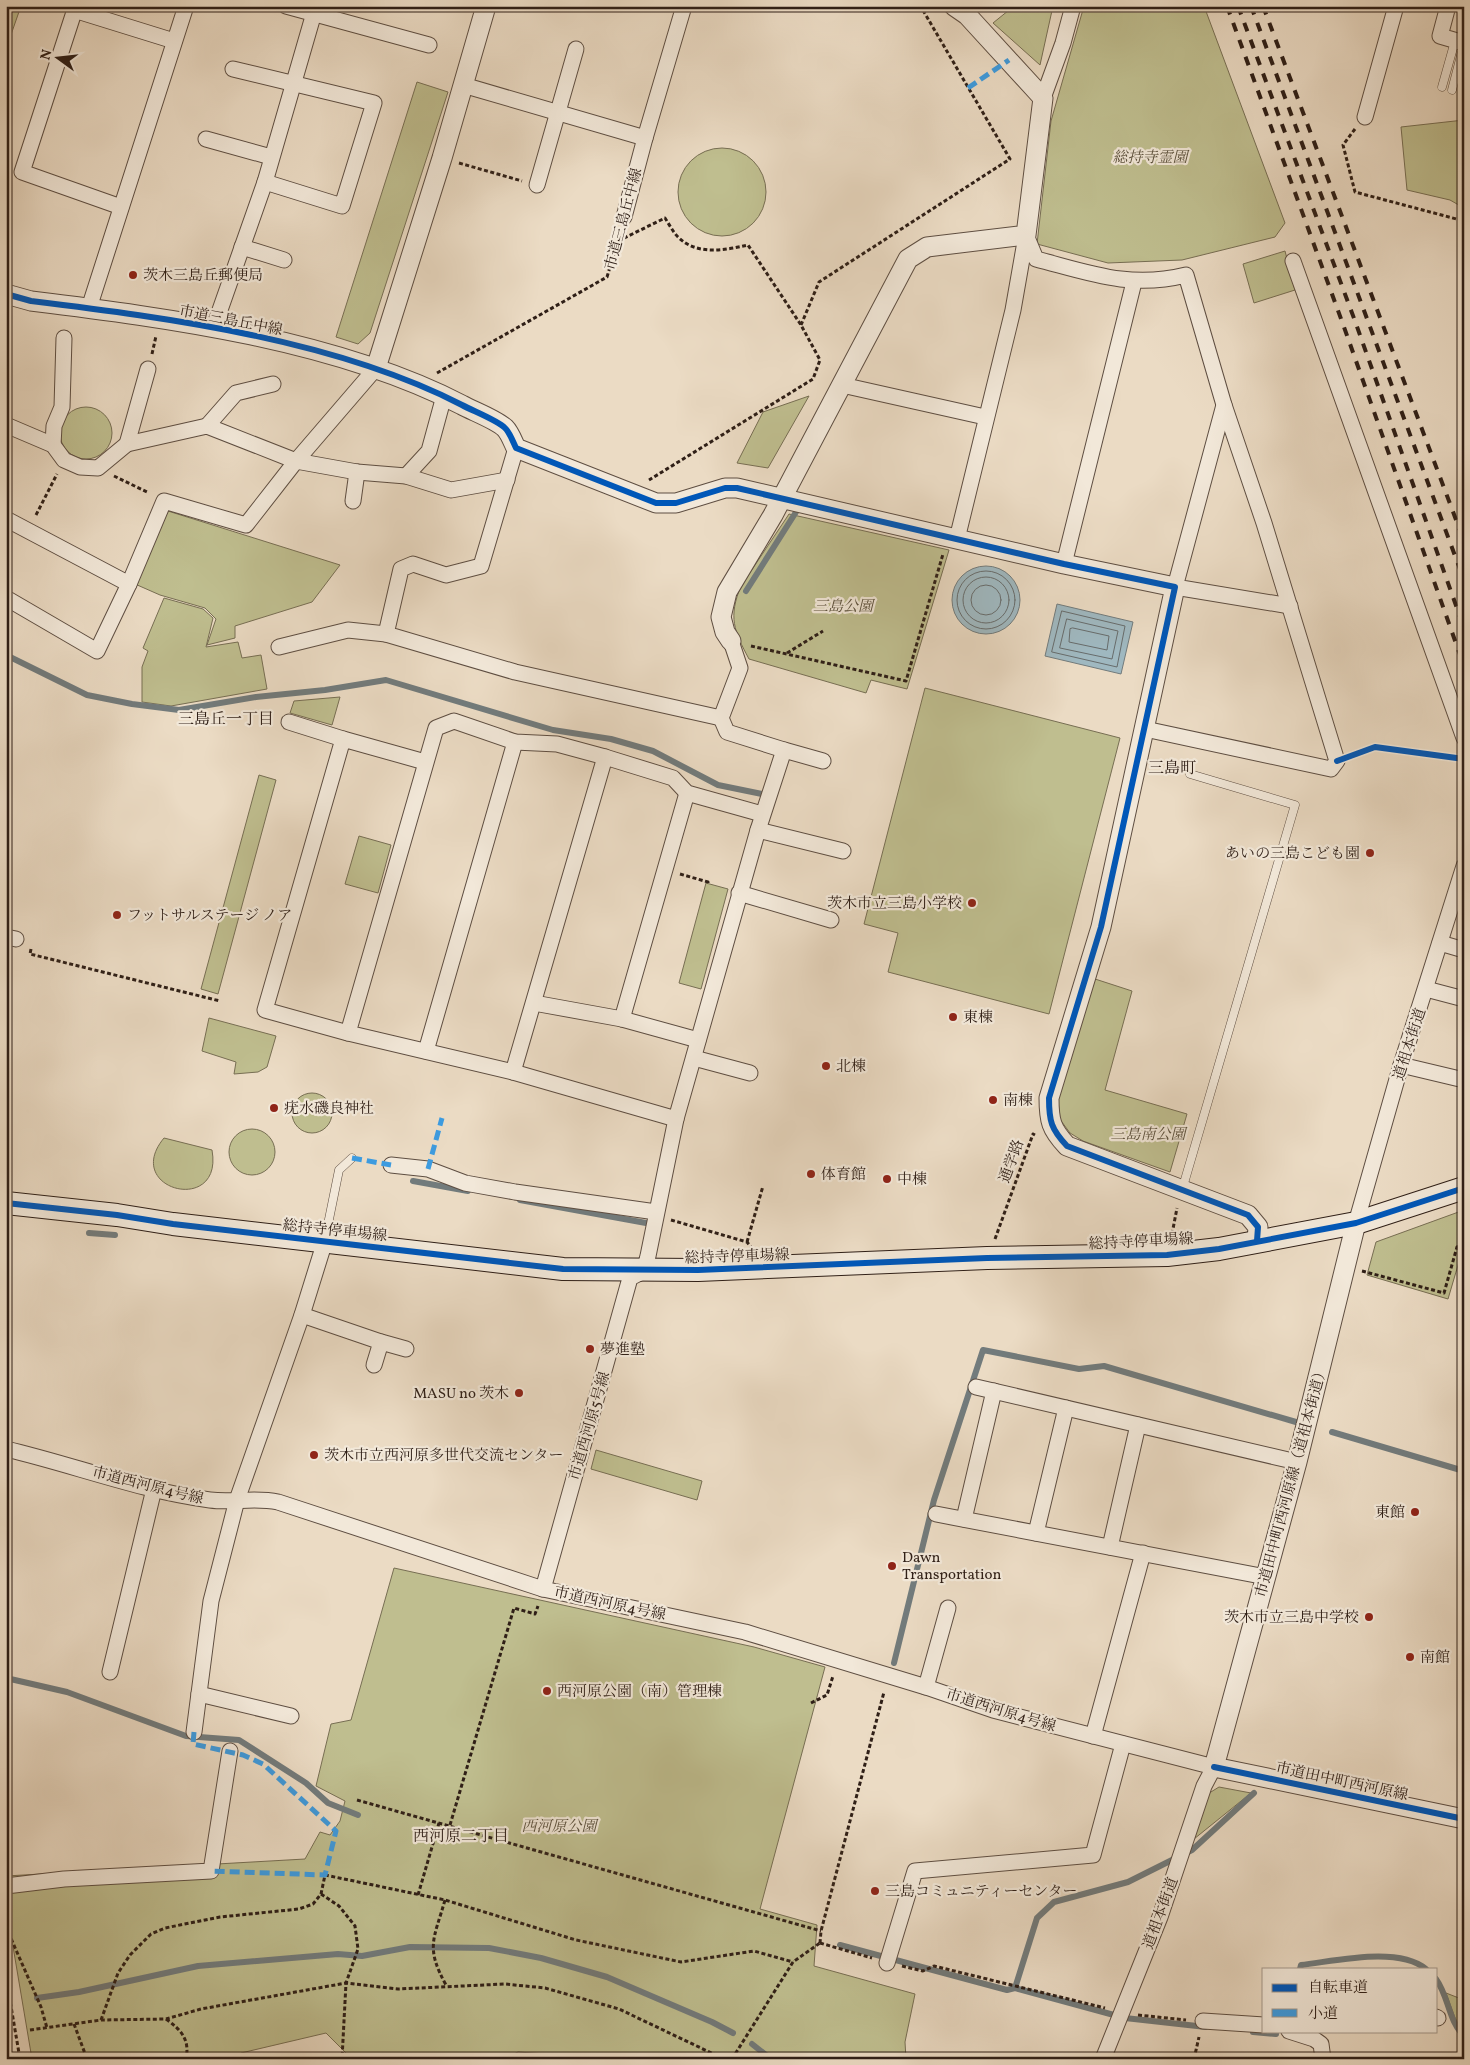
<svg xmlns="http://www.w3.org/2000/svg" width="1470" height="2065" viewBox="0 0 1470 2065" font-family="Vollkorn,'Noto Serif JP',serif">
  <style>
    .green { fill: #bfbe8f; stroke: #776e53 }
    .water { fill: #9fb8c0; stroke: #727b7c }
    .lines { fill: none; stroke-linecap: round; stroke-linejoin: round }
    .shore { stroke: #676c6c; stroke-width: 1 }
    .stream { stroke: #727b7c; stroke-width: 6 }
    .service-casing { stroke: #5e4e42; stroke-width: 9 }
    .minor-casing { stroke: #5e4e42; stroke-width: 17 }
    .tertiary-casing { stroke: #5e4e42; stroke-width: 21 }
    .secondary-casing { stroke: #2f1f17; stroke-width: 24 }
    .path { stroke: #2f1f17; stroke-width: 3; stroke-dasharray: 4 2.5; stroke-linecap: butt }
    .service { stroke: #f2e8d9; stroke-width: 8 }
    .minor { stroke: #f2e8d9; stroke-width: 15 }
    .tertiary { stroke: #f2e8d9; stroke-width: 19 }
    .secondary { stroke: #f2e8d9; stroke-width: 22 }
    .rail { stroke: #2f1f17; stroke-width: 4; stroke-dasharray: 9 9; stroke-linecap: butt }
    .quiet { stroke: #3d9bdf; stroke-width: 5; stroke-dasharray: 10 5; stroke-linecap: butt }
    .cycleway-casing { stroke: #f2e8d9; stroke-width: 9 }
    .cycleway { stroke: #0057b8; stroke-width: 6 }
    .poi-dot { fill: #8f2418; stroke: #f2e8d9; stroke-width: 2 }
    .labels { text-anchor: middle; stroke-width: 4.5; stroke-linejoin: round; paint-order: stroke }
    .park-label { font-size: 15px; font-style: italic; fill: #5a4f3b; stroke: #f2e8d9 }
    .street-label { font-size: 15px; fill: #2f1f17; stroke: #f2e8d9 }
    .poi-label { font-size: 15px; fill: #2f1f17; stroke: #f2e8d9; text-anchor: start }
    .neighbourhood-label { font-size: 16px; fill: #2f1f17; stroke: #f2e8d9 }
  </style>
  <rect width="100%" height="100%" fill="#ebdbc4"/>
  <filter id="stains"><feTurbulence type="fractalNoise" baseFrequency=".004" numOctaves="4"/><feColorMatrix values="0 0 0 0 .2 0 0 0 0 .09 0 0 0 0 .02 0 0 0 .5 -.17"/></filter>
  <radialGradient id="worn" r=".72"><stop offset=".6" stop-color="#630" stop-opacity="0"/><stop offset="1" stop-color="#630" stop-opacity=".3"/></radialGradient>
  <g class="green">
    <polygon points="6,6 21,6 6,49"/>
    <polygon points="1014,6 1053,6 1040,65 993,23"/>
    <polygon points="1084,6 1204,6 1285,223 1275,237 1182,260 1108,263 1037,244 1051,121"/>
    <polygon points="417,82 448,92 370,333 358,344 336,337"/>
    <polygon points="1464,120 1464,208 1450,200 1407,190 1401,127"/>
    <circle cx="722" cy="192" r="44"/>
    <polygon points="1285,251 1295,290 1254,303 1243,264"/>
    <polygon points="809,396 768,468 737,463 763,412"/>
    <circle cx="86" cy="433" r="26"/>
    <polygon points="168,511 340,565 312,602 235,626 235,638 207,645 216,619 205,608 160,595 135,584"/>
    <path d="M789,514L949,550L907,689L871,680L866,693L749,659C734,631 728,617 741,586Z"/>
    <polygon points="164,598 203,609 213,618 206,647 238,642 242,658 261,655 267,689 171,706 142,702 142,667 148,651 143,648"/>
    <polygon points="925,688 1120,738 1049,1014 888,972 898,933 864,924"/>
    <polygon points="340,697 332,725 290,713 294,701"/>
    <polygon points="259,775 276,780 218,994 201,989"/>
    <polygon points="359,836 391,845 378,893 345,884"/>
    <polygon points="706,883 728,889 701,989 679,983"/>
    <polygon points="1092,978 1132,991 1105,1090 1187,1114 1170,1172 1083,1141 1070,1133 1056,1114 1057,1097"/>
    <polygon points="209,1018 276,1036 267,1067 258,1072 234,1074 236,1062 202,1051"/>
    <circle cx="312" cy="1113" r="20"/>
    <circle cx="252" cy="1152" r="23"/>
    <path d="M164,1138L212,1150C224,1216 121,1190 164,1138Z"/>
    <polygon points="1464,1210 1464,1245 1448,1299 1367,1275 1376,1242"/>
    <polygon points="596,1450 702,1481 697,1500 591,1469"/>
    <polygon points="394,1568 754,1647 825,1667 760,1909 817,1925 814,1966 915,1994 905,2042 906,2059 579,2059 575,2056 518,2052 504,2059 352,2059 326,2033 241,2053 238,2059 32,2059 6,1905 6,1876 305,1859 320,1832 330,1835 340,1821 345,1801 316,1786 331,1724 351,1720"/>
    <polygon points="1219,1787 1251,1793 1194,1839 1206,1795"/>
    <polygon points="1446,1993 1464,2000 1464,2032 1458,2026"/>
  </g>
  <g class="water">
    <circle cx="986" cy="600" r="34"/>
    <polygon points="1057,604 1133,622 1121,674 1045,656"/>
  </g>
  <g class="lines">
    <g class="shore">
      <circle cx="986" cy="600" r="29"/>
      <circle cx="986" cy="600" r="23"/>
      <circle cx="986" cy="600" r="15"/>
      <polygon points="1062,611 1125,626 1117,667 1052,652"/>
      <polygon points="1067,619 1118,631 1112,659 1060,648"/>
      <polygon points="1073,628 1109,636 1107,650 1069,642 1070,629"/>
    </g>
    <g class="stream">
      <polyline points="746,591 796,512"/>
      <polyline points="6,655 87,695 132,704 179,710 256,697 325,690 386,680 553,730 611,739 653,751 718,785 762,794"/>
      <polyline points="1460,910 1464,910"/>
      <polyline points="413,1181 468,1191"/>
      <polyline points="520,1200 646,1223"/>
      <polyline points="89,1233 115,1235"/>
      <polyline points="1332,1432 1464,1471"/>
      <polyline points="894,1663 934,1500 983,1350 1079,1369 1104,1366 1296,1422"/>
      <polyline points="6,1678 67,1692 186,1736 239,1740 306,1783 328,1803 358,1815"/>
      <polyline points="840,1945 1007,1990 1015,1988 1125,2018 1206,2027"/>
      <path d="M1300,1969L1301,1965C1336,1961 1398,1946 1426,1969"/>
      <path d="M1436,1979C1449,1997 1448,2020 1464,2036"/>
      <polyline points="1015,1988 1037,1918 1054,1902 1128,1882 1192,1850 1254,1793"/>
      <polyline points="37,1998 79,1992 198,1966 338,1954 362,1956 410,1947 489,1948 541,1958 607,1977 712,2022 733,2033"/>
      <polyline points="1253,2032 1276,2034"/>
      <polyline points="752,2044 771,2059"/>
    </g>
    <g class="service-casing">
      <g id="service">
        <polyline points="1442,87 1455,41"/>
        <polyline points="1452,90 1464,44"/>
        <polyline points="1182,1190 1295,805 1190,774"/>
        <polyline points="325,1239 339,1170 352,1158"/>
      </g>
    </g>
    <g class="minor-casing">
      <g id="minor">
        <polyline points="76,6 22,172 121,207"/>
        <polyline points="286,6 429,45"/>
        <polyline points="1448,6 1440,36 1464,43"/>
        <polyline points="74,10 174,41"/>
        <polyline points="233,69 374,103 342,206 265,182"/>
        <polyline points="463,85 645,138"/>
        <polyline points="1043,98 1063,43 1073,6"/>
        <polyline points="1365,117 1396,6"/>
        <polyline points="206,139 271,157"/>
        <polyline points="537,185 576,49"/>
        <polyline points="624,217 645,138 684,6"/>
        <path d="M1026,235L1036,259C1090,273 1130,289 1186,275L1224,405L1264,523L1337,761L1331,769L1145,729"/>
        <polyline points="242,247 284,260"/>
        <polyline points="1293,261 1464,738"/>
        <polyline points="89,308 186,6"/>
        <polyline points="214,327 265,182 316,6"/>
        <polyline points="842,385 985,417"/>
        <polyline points="1224,405 1175,587 1290,606"/>
        <polyline points="6,425 53,445 64,460 80,467 98,468 127,444 207,426 296,461 357,472 406,476 451,490 507,480"/>
        <polyline points="207,426 236,393 273,384"/>
        <polyline points="127,444 148,369"/>
        <polyline points="53,445 54,426 62,407 64,338"/>
        <polyline points="516,448 481,566 446,575 413,564 401,569 386,634 515,672 721,718"/>
        <polyline points="406,476 429,451 444,396"/>
        <polyline points="353,501 357,472"/>
        <polyline points="6,519 129,584 164,501 246,525 296,461 376,368"/>
        <polyline points="957,539 1013,310 1026,236"/>
        <polyline points="1064,564 1134,282"/>
        <polyline points="6,598 97,651 129,584"/>
        <polyline points="279,647 348,630 386,634"/>
        <polyline points="289,722 343,739"/>
        <polyline points="784,750 823,761"/>
        <polyline points="758,830 843,851"/>
        <polyline points="739,893 831,920"/>
        <polyline points="6,937 16,939"/>
        <polyline points="1440,943 1464,950"/>
        <polyline points="1426,989 1464,999"/>
        <polyline points="534,1003 622,1019 698,1040"/>
        <polyline points="622,1019 687,793"/>
        <polyline points="348,1033 265,1010 343,739 425,762"/>
        <polyline points="426,1051 515,742"/>
        <polyline points="694,1058 750,1073"/>
        <polyline points="1401,1065 1464,1080"/>
        <polyline points="513,1072 605,757"/>
        <polyline points="676,1119 513,1072 348,1033 436,728 454,721 515,742 557,744 605,757 673,778 687,793 762,814"/>
        <polyline points="391,1165 428,1169 465,1183 515,1192 656,1212"/>
        <polyline points="1356,1223 1401,1065 1464,866"/>
        <polyline points="302,1315 381,1342 374,1365"/>
        <polyline points="381,1342 406,1349"/>
        <polyline points="976,1387 1297,1462"/>
        <path d="M6,1449C74,1465 141,1491 210,1500C233,1503 255,1497 278,1502L543,1589L745,1632L926,1687L993,1710L1214,1767L1204,1786L1160,1917L1103,2059"/>
        <polyline points="936,1514 1266,1577"/>
        <polyline points="964,1519 994,1391"/>
        <polyline points="1036,1533 1066,1408"/>
        <polyline points="1110,1547 1138,1425"/>
        <polyline points="543,1589 630,1278 644,1271 648,1256 676,1119 758,830 784,750 727,732 721,718 740,668 731,641"/>
        <polyline points="110,1672 154,1489"/>
        <polyline points="926,1687 948,1608"/>
        <polyline points="199,1694 291,1716"/>
        <polyline points="194,1732 211,1601 237,1500 302,1315 325,1241"/>
        <polyline points="1093,1736 1143,1553"/>
        <polyline points="6,1886 64,1879 211,1871 230,1751"/>
        <polyline points="887,1963 915,1871 1093,1855 1123,1744"/>
        <polyline points="1436,2017 1438,2018"/>
        <polyline points="1203,2021 1264,2025"/>
        <polyline points="1289,2031 1314,2039 1321,2044 1323,2059"/>
      </g>
    </g>
    <g class="tertiary-casing">
      <g id="tertiary">
        <path d="M6,294L31,301C170,318 336,340 462,405C473,411 497,420 505,428C510,433 513,442 516,448L656,503H676L725,488H737L1064,564L1175,587L1101,927L1049,1098C1049,1121 1051,1129 1067,1146L1248,1215L1258,1227L1257,1241"/>
        <polyline points="376,368 442,158 486,6"/>
        <polyline points="731,641 725,632 721,617 727,592 773,515 908,259 927,247 1026,235 1043,98 967,15 954,6"/>
        <polyline points="1356,1223 1297,1462 1214,1767 1464,1819"/>
      </g>
    </g>
    <g class="secondary-casing">
      <polyline id="secondary" points="6,1203 117,1215 173,1224 563,1269 698,1270 987,1258 1167,1255 1219,1249 1356,1223 1464,1188"/>
    </g>
    <g class="path">
      <polyline points="1355,129 1343,145 1355,192 1464,221"/>
      <polyline points="459,163 522,181"/>
      <path d="M618,241L665,218C669,224 673,232 678,237C697,256 725,250 748,245L801,325L820,360L813,379L649,480"/>
      <polyline points="801,325 819,282 1010,159 924,12 925,6"/>
      <polyline points="152,354 156,336"/>
      <polyline points="437,373 607,277 620,234"/>
      <polyline points="114,476 149,493"/>
      <polyline points="36,515 57,474"/>
      <polyline points="751,646 906,681 943,554"/>
      <polyline points="787,653 823,631"/>
      <polyline points="680,874 708,882 708,884"/>
      <polyline points="31,949 30,954 220,1001"/>
      <polyline points="671,1220 747,1242 751,1247"/>
      <polyline points="1172,1234 1177,1208"/>
      <polyline points="995,1239 1033,1134 1035,1135"/>
      <polyline points="747,1242 763,1186"/>
      <polyline points="1362,1271 1444,1293 1457,1247 1464,1244"/>
      <polyline points="811,1703 827,1695 833,1676"/>
      <polyline points="357,1800 821,1931"/>
      <polyline points="450,1825 514,1608 535,1614 538,1606"/>
      <polyline points="321,1894 339,1906 355,1926 358,1949 346,1983 342,2059"/>
      <polyline points="418,1895 439,1823"/>
      <path d="M445,1900C434,1939 425,1947 446,1985"/>
      <polyline points="6,1927 41,2007 47,2028"/>
      <polyline points="820,1943 872,1958"/>
      <polyline points="820,1943 821,1931 884,1692"/>
      <polyline points="902,1966 923,1971 934,1966 1105,2008"/>
      <polyline points="6,1977 20,2059"/>
      <polyline points="1138,2015 1186,2020"/>
      <path d="M166,2019C181,2030 190,2039 186,2059"/>
      <polyline points="101,2020 118,1973 130,1955 151,1934 165,1928 220,1917 299,1909 313,1904 321,1894 325,1875 445,1900 576,1940 681,1962 754,1951 793,1962"/>
      <polyline points="74,2024 87,2059"/>
      <polyline points="30,2030 101,2020 166,2019 201,2009 346,1983 398,1989 505,1984 545,1988 619,2009 724,2059"/>
      <polyline points="732,2059 793,1962 820,1943"/>
      <polyline points="1194,2059 1199,2037"/>
    </g>
    <use href="#service" class="service"/>
    <use href="#minor" class="minor"/>
    <use href="#tertiary" class="tertiary"/>
    <use href="#secondary" class="secondary"/>
    <g class="rail">
      <polyline points="1227,6 1344,327 1464,666"/>
      <polyline points="1238,6 1355,321 1464,628"/>
      <polyline points="1251,6 1464,580"/>
      <polyline points="1263,6 1464,541"/>
    </g>
    <g class="quiet">
      <polyline points="968,88 1009,60"/>
      <polyline points="352,1158 391,1165"/>
      <polyline points="428,1169 442,1118"/>
      <polyline points="194,1732 193,1744 243,1755 263,1764 336,1831 325,1875 211,1871"/>
    </g>
    <g class="cycleway-casing">
      <g id="cycleway">
        <path d="M6,294L31,301C170,318 336,340 462,405C473,411 497,420 505,428C510,433 513,442 516,448L656,503H676L725,488H737L1064,564L1175,587L1101,927L1049,1098C1049,1121 1051,1129 1067,1146L1248,1215L1258,1227L1257,1241"/>
        <polyline points="1337,761 1375,747 1464,759"/>
        <polyline points="6,1203 117,1215 173,1224 563,1269 698,1270 987,1258 1167,1255 1219,1249 1356,1223 1464,1188"/>
        <polyline points="1214,1767 1464,1819"/>
      </g>
    </g>
    <use href="#cycleway" class="cycleway"/>
  </g>
  <g class="poi-dot">
    <circle cx="133" cy="275" r="5"/>
    <circle cx="1370" cy="853" r="5"/>
    <circle cx="972" cy="903" r="5"/>
    <circle cx="117" cy="915" r="5"/>
    <circle cx="953" cy="1017" r="5"/>
    <circle cx="826" cy="1066" r="5"/>
    <circle cx="993" cy="1100" r="5"/>
    <circle cx="274" cy="1108" r="5"/>
    <circle cx="811" cy="1174" r="5"/>
    <circle cx="887" cy="1179" r="5"/>
    <circle cx="590" cy="1349" r="5"/>
    <circle cx="519" cy="1393" r="5"/>
    <circle cx="314" cy="1455" r="5"/>
    <circle cx="1415" cy="1512" r="5"/>
    <circle cx="892" cy="1566" r="5"/>
    <circle cx="1369" cy="1617" r="5"/>
    <circle cx="1410" cy="1657" r="5"/>
    <circle cx="547" cy="1691" r="5"/>
    <circle cx="875" cy="1891" r="5"/>
  </g>
  <g class="labels">
    <g class="park-label">
      <text x="1150" y="162">総持寺霊園</text>
      <text x="843" y="611">三島公園</text>
      <text x="1148" y="1139">三島南公園</text>
      <text x="559" y="1831">西河原公園</text>
    </g>
    <g class="street-label">
      <text transform="translate(623 219) rotate(-75)" y="5">市道三島丘中線</text>
      <text transform="translate(231 320) rotate(11)" y="5">市道三島丘中線</text>
      <text transform="translate(1409 1044) rotate(-72)" y="5">道祖本街道</text>
      <text transform="translate(1011 1161) rotate(-70)" y="5">通学路</text>
      <text transform="translate(335 1230) rotate(6)" y="5">総持寺停車場線</text>
      <text transform="translate(1141 1241) rotate(-3)" y="5">総持寺停車場線</text>
      <text transform="translate(737 1256) rotate(-2)" y="5">総持寺停車場線</text>
      <text transform="translate(589 1426) rotate(-74)" y="5">市道西河原5号線</text>
      <text transform="translate(1291 1481) rotate(-75)" y="5">市道田中町西河原線（道祖本街道）</text>
      <text transform="translate(148 1485) rotate(14)" y="5">市道西河原4号線</text>
      <text transform="translate(610 1603) rotate(12)" y="5">市道西河原4号線</text>
      <text transform="translate(1001 1710) rotate(17)" y="5">市道西河原4号線</text>
      <text transform="translate(1342 1781) rotate(12)" y="5">市道田中町西河原線</text>
      <text transform="translate(1160 1913) rotate(-70)" y="5">道祖本街道</text>
    </g>
    <g class="poi-label">
      <text x="143" y="280">茨木三島丘郵便局</text>
      <text x="1360" y="858" text-anchor="end">あいの三島こども園</text>
      <text x="962" y="908" text-anchor="end">茨木市立三島小学校</text>
      <text x="127" y="920">フットサルステージ ノア</text>
      <text x="963" y="1022">東棟</text>
      <text x="836" y="1071">北棟</text>
      <text x="1003" y="1105">南棟</text>
      <text x="284" y="1113">疣水磯良神社</text>
      <text x="821" y="1179">体育館</text>
      <text x="897" y="1184">中棟</text>
      <text x="600" y="1354">夢進塾</text>
      <text x="509" y="1398" text-anchor="end">MASU no 茨木</text>
      <text x="324" y="1460">茨木市立西河原多世代交流センター</text>
      <text x="1405" y="1517" text-anchor="end">東館</text>
      <text x="902" y="1562">Dawn<tspan x="902" dy="17">Transportation</tspan></text>
      <text x="1359" y="1622" text-anchor="end">茨木市立三島中学校</text>
      <text x="1420" y="1662">南館</text>
      <text x="557" y="1696">西河原公園（南）管理棟</text>
      <text x="885" y="1896">三島コミュニティーセンター</text>
    </g>
    <g class="neighbourhood-label">
      <text x="226" y="724">三島丘一丁目</text>
      <text x="1172" y="773">三島町</text>
      <text x="461" y="1841">西河原二丁目</text>
    </g>
  </g>
  <rect width="1470" height="2065" fill="none" stroke="#ebdbc4" stroke-width="25"/>
  <rect x="8" y="8" width="1455" height="2050" fill="none" stroke="#2f1f17" stroke-width="2.5"/>
  <rect x="12" y="12" width="1445" height="2040" fill="none" stroke="#2f1f17"/>
  <rect x="1262" y="1968" width="175" height="65" fill="#f2e8d9" stroke="#a4988b"/>
  <rect x="1272" y="1984" width="25" height="8" fill="#0057b8" stroke="#a4988b"/>
  <text x="1308" y="1992" font-size="15" fill="#2f1f17">自転車道</text>
  <rect x="1272" y="2009" width="25" height="8" fill="#3d9bdf" stroke="#a4988b"/>
  <text x="1308" y="2018" font-size="15" fill="#2f1f17">小道</text>
  <g transform="translate(58 58) rotate(285)" stroke="#f2e8d9" stroke-width="4" paint-order="stroke">
  <path d="M0-4L9 19L0 12L-9 19Z" fill="#2f1f17"/>
  <text y="-8" font-size="14" font-weight="bold" text-anchor="middle" fill="#2f1f17">N</text>
  </g>
  <rect width="100%" height="100%" filter="url(#stains)"/>
  <rect width="100%" height="100%" fill="url(#worn)"/>
</svg>
